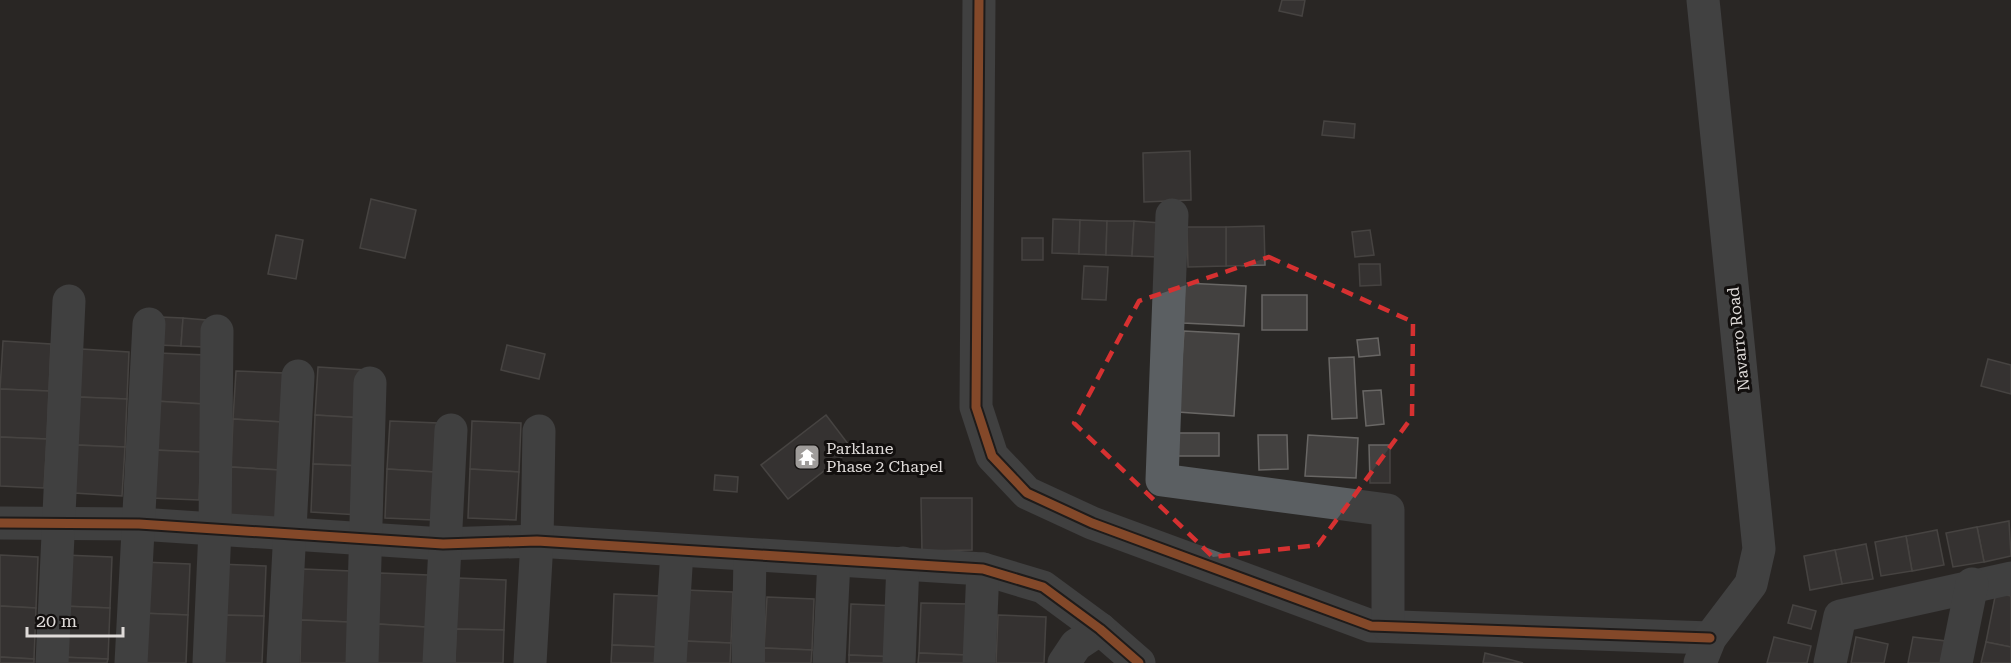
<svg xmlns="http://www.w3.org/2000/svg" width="2011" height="663" viewBox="0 0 2011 663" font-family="'Roboto Serif',serif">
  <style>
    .building { fill: #434140; stroke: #696765; stroke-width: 1.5 }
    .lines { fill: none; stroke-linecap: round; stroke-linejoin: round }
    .street { stroke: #5b5f62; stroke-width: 33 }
    .secondary { stroke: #5e6265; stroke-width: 33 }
    .cycleway-casing { stroke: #120f0e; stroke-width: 13 }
    .cycleway { stroke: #ef722f; stroke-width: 9 }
    .marked { fill: none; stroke: #d63131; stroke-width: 4.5; stroke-dasharray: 12 8; stroke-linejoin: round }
    .labels { text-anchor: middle; stroke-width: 6; stroke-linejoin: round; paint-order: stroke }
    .street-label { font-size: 16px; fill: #dfdbd9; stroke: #120f0e }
    .poi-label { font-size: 16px; fill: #dfdbd9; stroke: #120f0e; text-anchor: start }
  </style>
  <rect width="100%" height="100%" fill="#292725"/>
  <g class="building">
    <polygon points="1282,0 1305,0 1302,16 1279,11"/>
    <polygon points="1324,121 1355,124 1354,138 1322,135"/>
    <polygon points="1190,151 1191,200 1144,202 1143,153"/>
    <polygon points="371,199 416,210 405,258 360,248"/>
    <polygon points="1053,219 1080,220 1079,254 1052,253"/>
    <polygon points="1080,220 1107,221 1106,255 1079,254"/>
    <polygon points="1107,221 1134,221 1132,256 1106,255"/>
    <polygon points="1134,221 1161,223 1159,257 1132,256"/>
    <polygon points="1264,226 1265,265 1226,266 1226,227"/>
    <polygon points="1187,227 1226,227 1226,266 1188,267"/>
    <polygon points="1370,230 1374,255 1355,257 1352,232"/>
    <polygon points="276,235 303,240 296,279 268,274"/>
    <rect x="1022" y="238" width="21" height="22"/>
    <polygon points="1359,264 1380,264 1381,285 1360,286"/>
    <polygon points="1084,266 1108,267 1106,300 1082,299"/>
    <polygon points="1185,283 1246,286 1244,326 1183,323"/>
    <rect x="1262" y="295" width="45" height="35"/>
    <polygon points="160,317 183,318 181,346 158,345"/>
    <polygon points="183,318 206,320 205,347 181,346"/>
    <polygon points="1184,331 1239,334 1234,416 1178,412"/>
    <polygon points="1378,338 1380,355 1359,357 1357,340"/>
    <polygon points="3,341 51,344 49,391 0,389"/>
    <polygon points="507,345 545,354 539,379 501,370"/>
    <polygon points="81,349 129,352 127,399 78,397"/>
    <polygon points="158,353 206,355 204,404 155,401"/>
    <polygon points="1354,357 1357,418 1332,419 1329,358"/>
    <polygon points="1988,359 2011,365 2011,394 1981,386"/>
    <polygon points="318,367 366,370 364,418 315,415"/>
    <polygon points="236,371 284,373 282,422 233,419"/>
    <polygon points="0,389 49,391 47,439 0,437"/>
    <polygon points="1381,390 1384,424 1366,426 1363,391"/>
    <polygon points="78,397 127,399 125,447 76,445"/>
    <polygon points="155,401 204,404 201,452 153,450"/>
    <polygon points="315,415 364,418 362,466 313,464"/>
    <polygon points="826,415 852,449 788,499 761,465"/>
    <polygon points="233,419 282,422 280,470 231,467"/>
    <polygon points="390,421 438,423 435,472 387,469"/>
    <polygon points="472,421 521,423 519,472 470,469"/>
    <rect x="1176" y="433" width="43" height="23"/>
    <polygon points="1258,435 1287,435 1288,469 1259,470"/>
    <polygon points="1308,435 1358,438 1356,478 1305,476"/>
    <polygon points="0,437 47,439 44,488 0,486"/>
    <polygon points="76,445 125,447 122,496 74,493"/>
    <polygon points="1369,445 1390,445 1390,483 1370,483"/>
    <polygon points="153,450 201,452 199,500 150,498"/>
    <polygon points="313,464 362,466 359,515 311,512"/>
    <polygon points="231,467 280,470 277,518 229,516"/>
    <polygon points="387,469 435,472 433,520 385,518"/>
    <polygon points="470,469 519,472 516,520 468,518"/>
    <polygon points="715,475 738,477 737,492 714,490"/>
    <polygon points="921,498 972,498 972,550 922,551"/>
    <polygon points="2009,521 2011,556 1984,562 1977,527"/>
    <polygon points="1977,527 1984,562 1953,567 1946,533"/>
    <polygon points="1937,530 1944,565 1912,571 1906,536"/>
    <polygon points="1906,536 1912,571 1881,576 1875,542"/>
    <polygon points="1866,544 1873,579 1842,584 1835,550"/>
    <polygon points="1835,550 1842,584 1810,590 1804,556"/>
    <polygon points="0,555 38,557 36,608 0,606"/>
    <polygon points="64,555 112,557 110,608 62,606"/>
    <polygon points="142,562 190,564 188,615 140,613"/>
    <polygon points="218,564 266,566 264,616 216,615"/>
    <polygon points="303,569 351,571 349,622 301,620"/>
    <polygon points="380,573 428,575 426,627 378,624"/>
    <polygon points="458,578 506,580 504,630 456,629"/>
    <polygon points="685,590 733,592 731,643 683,641"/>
    <polygon points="1996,592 2011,596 2011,647 1986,642"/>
    <polygon points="614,594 662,596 660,647 612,645"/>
    <polygon points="767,597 814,599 812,650 764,648"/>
    <polygon points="921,603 969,604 967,655 919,653"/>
    <polygon points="851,604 899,606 897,657 849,655"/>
    <polygon points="1793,605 1816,611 1811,629 1788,623"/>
    <polygon points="0,606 36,608 34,659 0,657"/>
    <polygon points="62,606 110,608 108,659 60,657"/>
    <polygon points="140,613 188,615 186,663 138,663"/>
    <polygon points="216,615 264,616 262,663 214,663"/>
    <polygon points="998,615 1046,617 1044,663 996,663"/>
    <polygon points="301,620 349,622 348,663 300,663"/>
    <polygon points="378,624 426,627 424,663 376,663"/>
    <polygon points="456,629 504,630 503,663 455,663"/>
    <polygon points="1774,637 1811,646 1807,663 1767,663"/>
    <polygon points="1856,637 1888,644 1884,663 1851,663"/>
    <polygon points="1913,637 1946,641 1941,663 1908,663"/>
    <polygon points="683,641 731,643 730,663 682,663"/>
    <polygon points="1986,642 2011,647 2011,663 1981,663"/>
    <polygon points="612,645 660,647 659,663 611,663"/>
    <polygon points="764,648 812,650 811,663 764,663"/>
    <polygon points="919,653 967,655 966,663 918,663"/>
    <polygon points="1485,653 1523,663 1483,663"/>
    <polygon points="849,655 897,657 897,663 849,663"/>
    <polygon points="0,657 34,659 34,663 0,663"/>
    <polygon points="60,657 108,659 107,663 59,663"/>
  </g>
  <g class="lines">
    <g class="street">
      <polyline points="979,0 976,407 992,456 1027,493 1092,523 1371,626 1710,638"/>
      <polyline points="1172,215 1162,480 1388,510 1388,626"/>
      <polyline points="0,523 139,524 443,544 537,541 983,569 1043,587 1100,629 1139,663"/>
      <polyline points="52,663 69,301"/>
      <polyline points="131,663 149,324"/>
      <polyline points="209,663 215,530 217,331"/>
      <polyline points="283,663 298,376"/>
      <polyline points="362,663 370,383"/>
      <polyline points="439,663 451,430"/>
      <polyline points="530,663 537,541 539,431"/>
      <polyline points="670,663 677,551"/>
      <polyline points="748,663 750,555"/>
      <polyline points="829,663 834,560"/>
      <polyline points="899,663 903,563"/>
      <polyline points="979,663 983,569"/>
      <polyline points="1064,663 1076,645 1100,629"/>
      <polyline points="1830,663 1840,616 2011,578"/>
      <polyline points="1956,663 1972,584"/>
    </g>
    <polyline class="secondary" points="1700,663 1710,638 1751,584 1759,549 1703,0"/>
    <g class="cycleway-casing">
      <g id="cycleway">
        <polyline points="979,0 976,407 992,456 1027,493 1092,523 1371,626 1710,638"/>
        <polyline points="0,523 139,524 443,544 537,541 983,569 1043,587 1100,629 1139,663"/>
      </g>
    </g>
    <use href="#cycleway" class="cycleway"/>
  </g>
  <path d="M0 0H2011V663H0ZM1269,257L1413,322L1412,417L1318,545L1213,557L1074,423L1139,301Z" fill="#292725" fill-opacity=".55" fill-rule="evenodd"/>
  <path class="marked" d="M1269,257L1413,322L1412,417L1318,545L1213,557L1074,423L1139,301Z"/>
  <defs>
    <g id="temple-square" transform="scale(1.35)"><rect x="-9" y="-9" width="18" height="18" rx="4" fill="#9f9c9a" stroke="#120f0e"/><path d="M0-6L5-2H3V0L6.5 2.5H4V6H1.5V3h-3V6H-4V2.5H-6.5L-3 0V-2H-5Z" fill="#fff"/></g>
  </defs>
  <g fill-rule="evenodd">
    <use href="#temple-square" x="807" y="457"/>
  </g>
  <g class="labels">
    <g class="street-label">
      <text transform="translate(1738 339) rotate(-96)" y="6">Navarro Road</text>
    </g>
    <g class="poi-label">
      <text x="826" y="454">Parklane<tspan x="826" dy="18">Phase 2 Chapel</tspan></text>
    </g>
  </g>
  <path d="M27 627v9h96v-9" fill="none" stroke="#dfdbd9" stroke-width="3"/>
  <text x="36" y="627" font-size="18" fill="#dfdbd9" stroke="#120f0e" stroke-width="4.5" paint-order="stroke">20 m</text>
</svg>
